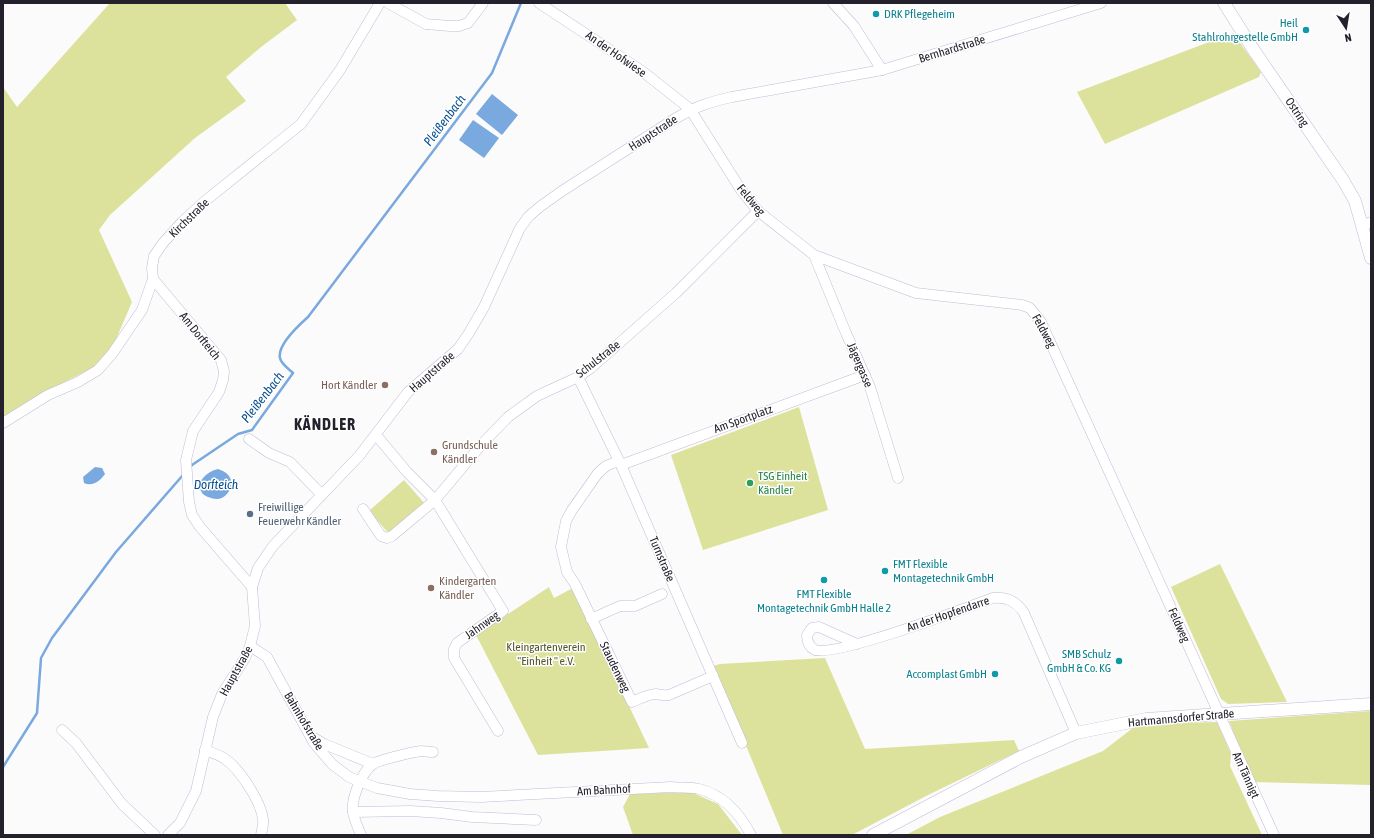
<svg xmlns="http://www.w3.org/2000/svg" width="1374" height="838" viewBox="0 0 1374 838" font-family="'Asap Condensed',sans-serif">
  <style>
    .green { fill: #dce29b }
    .water { fill: #7aa9df }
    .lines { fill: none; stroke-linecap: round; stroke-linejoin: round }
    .stream { stroke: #7aa9df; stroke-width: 2.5 }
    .minor-casing { stroke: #c2bad8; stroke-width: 11 }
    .major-casing { stroke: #c2bad8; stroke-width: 13 }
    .minor { stroke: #fff; stroke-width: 10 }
    .major { stroke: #fff; stroke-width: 12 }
    .culture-dot { fill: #0f9aa8; stroke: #fff; stroke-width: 1.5 }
    .education-dot { fill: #8d6e63; stroke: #fff; stroke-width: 1.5 }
    .leisure-dot { fill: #2e9e5b; stroke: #fff; stroke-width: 1.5 }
    .service-dot { fill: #5c6f8a; stroke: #fff; stroke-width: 1.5 }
    .labels { text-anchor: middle; stroke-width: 3; stroke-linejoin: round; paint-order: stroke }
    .culture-label { font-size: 12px; fill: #0d838f; stroke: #fff; text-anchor: end }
    .street-label { font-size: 12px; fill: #24212c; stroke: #fff }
    .education-label { font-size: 12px; fill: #785e54; stroke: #fff; text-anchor: start }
    .leisure-label { font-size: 12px; fill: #27864d; stroke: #fff; text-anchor: start }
    .service-label { font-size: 12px; fill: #4e5e75; stroke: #fff; text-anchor: start }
    .park-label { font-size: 12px; fill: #525521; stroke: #fff }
    .water-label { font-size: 13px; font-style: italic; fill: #064e8f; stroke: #fff }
    .district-label { font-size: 16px; font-weight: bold; letter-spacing: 1px; fill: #24212c; stroke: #fff }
  </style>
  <rect width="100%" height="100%" fill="#fbfbfb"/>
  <g class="green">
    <polygon points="110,3 285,3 297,20 261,47 226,77 246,101 195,138 110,215 99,230 132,302 111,351 92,368 45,392 3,418 3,370 4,369 3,367 3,87 17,107"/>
    <polygon points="1233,33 1261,72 1259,77 1105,144 1077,92"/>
    <polygon points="799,407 828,510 703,550 671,455"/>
    <polygon points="404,480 426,505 390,535 369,511"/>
    <polygon points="1220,564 1287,702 1228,704 1221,699 1171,587"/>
    <polygon points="549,587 554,598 573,588 649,748 538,755 476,635"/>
    <polygon points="825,658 865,749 1014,740 1019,751 928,795 852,835 783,835 713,666 720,664"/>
    <polygon points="1371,711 1371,785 1253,782 1229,721"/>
    <polygon points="1217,722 1231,754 1230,766 1262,835 906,835 940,817 1103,751 1138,724"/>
    <polygon points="691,792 718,804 742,835 633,835 623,807 630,794"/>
  </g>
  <g class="water">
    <polygon points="492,94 518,115 502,135 476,114"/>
    <polygon points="473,120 499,138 484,158 459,140"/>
    <path d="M95,467L102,468L105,474C100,481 92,487 84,483L83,477Z"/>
    <path d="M218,469C227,472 231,476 232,485C227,497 221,502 208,497C205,496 202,494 201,491C196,480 209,471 218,469Z"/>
  </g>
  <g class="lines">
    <g class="stream">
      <path d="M189,468L192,465L238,434L252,430L293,373C289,369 281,364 280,358C277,345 299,325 308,317L492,73L521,3"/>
      <polyline points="3,767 37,713 41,658 52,638 116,552 183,475"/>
    </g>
    <g class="minor-casing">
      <g id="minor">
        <polyline points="388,3 426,24 450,26 459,26 468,23 483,3"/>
        <path d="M539,3L642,71L690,109L741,190L758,211L814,255L916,293L1022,305L1030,308L1041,322C1120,493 1196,664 1274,835"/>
        <polyline points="833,3 854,26 882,70"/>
        <polyline points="1363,226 1371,222"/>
        <polyline points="814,255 846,333 870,387 898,478"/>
        <polyline points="153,279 221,360 224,371 223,380 219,392 193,431 186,460 189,502 192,515 200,527 252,587"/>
        <polyline points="578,377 621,465 742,743"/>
        <polyline points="3,423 48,395 78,382 98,370 112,354 142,310 153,279 152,268 154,256 163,243 182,222 205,201 301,124 340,70 380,3"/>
        <polyline points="376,435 407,472 435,500 503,611 457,643 454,649 454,658 498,731"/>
        <polyline points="249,439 269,453 290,462 322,495"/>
        <path d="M618,461L606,466L598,473L572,510L566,521L561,547L567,572L575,584L632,702C639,699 648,694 656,694C661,695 664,696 669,695L713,676"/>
        <polyline points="621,465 865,375"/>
        <polyline points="363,509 381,536 387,538 392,536 435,500 482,444 508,417 537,396 578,377 591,368 676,293 758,211"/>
        <polyline points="591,619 620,606 635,606 662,594"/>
        <path d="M857,644L819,627L812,628L807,635C807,641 809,647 815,650C835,657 966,608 993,598C1007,597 1016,601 1024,613L1076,733"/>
        <path d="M250,646L267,657L314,743L332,764L349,777L377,788L410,794L438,796L481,797L671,787C680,788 690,787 699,789C724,795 740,814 751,835"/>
        <polyline points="62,730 76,743 122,804 155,835"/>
        <polyline points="314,738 324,744 373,764"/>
        <path d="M205,750C212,753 220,755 225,759C240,769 261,802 263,819C264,824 262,830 261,835"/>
        <polyline points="353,812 411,811 441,813 472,817 536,820"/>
        <path d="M168,835L180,823L196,791L213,717L222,694L245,658L250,646L255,626L252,587L258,568L273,546L359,456L408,392L458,349L469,333L484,307L520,228L529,216L541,206L562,191L673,120C694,107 709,102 732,97L882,70L1101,3"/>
        <path d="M361,835C358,828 354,819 353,812C351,798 362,772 373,764C379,760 413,752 421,751C425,751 429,752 433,752"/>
      </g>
    </g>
    <g class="major-casing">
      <g id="major">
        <polyline points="1224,3 1253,49 1343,180 1355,201 1371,258"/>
        <polyline points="873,835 1021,757 1076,733 1146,719 1371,704"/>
      </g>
    </g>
    <use href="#minor" class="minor"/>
    <use href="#major" class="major"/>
  </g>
  <g class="culture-dot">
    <circle cx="876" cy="14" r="4"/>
    <circle cx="1306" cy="30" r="4"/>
    <circle cx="885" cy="571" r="4"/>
    <circle cx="824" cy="580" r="4"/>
    <circle cx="1119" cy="661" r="4"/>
    <circle cx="995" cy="674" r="4"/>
  </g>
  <g class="education-dot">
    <circle cx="385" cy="385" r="4"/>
    <circle cx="434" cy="452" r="4"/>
    <circle cx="431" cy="588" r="4"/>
  </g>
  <circle class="leisure-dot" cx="750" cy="483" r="4"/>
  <circle class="service-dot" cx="250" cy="514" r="4"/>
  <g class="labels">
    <g class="culture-label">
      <text x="884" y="18" text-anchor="start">DRK Pflegeheim</text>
      <text x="1298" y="27">Heil<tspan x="1298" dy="14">Stahlrohrgestelle GmbH</tspan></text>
      <text x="893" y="568" text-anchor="start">FMT Flexible<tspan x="893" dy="14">Montagetechnik GmbH</tspan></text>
      <text x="824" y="598" text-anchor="middle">FMT Flexible<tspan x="824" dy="14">Montagetechnik GmbH Halle 2</tspan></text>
      <text x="1111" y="658">SMB Schulz<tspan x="1111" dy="14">GmbH &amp; Co. KG</tspan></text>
      <text x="987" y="678">Accomplast GmbH</text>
    </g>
    <g class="street-label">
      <text transform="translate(952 49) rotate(-17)" y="4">Bernhardstraße</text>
      <text transform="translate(616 54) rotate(35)" y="4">An der Hofwiese</text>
      <text transform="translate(1297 112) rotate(56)" y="4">Ostring</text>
      <text transform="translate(653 133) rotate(-33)" y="4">Hauptstraße</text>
      <text transform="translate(751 200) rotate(50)" y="4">Feldweg</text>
      <text transform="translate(189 218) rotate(-44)" y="4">Kirchstraße</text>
      <text transform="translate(1044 331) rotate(61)" y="4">Feldweg</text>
      <text transform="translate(200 336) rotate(51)" y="4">Am Dorfteich</text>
      <text transform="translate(598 359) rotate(-38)" y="4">Schulstraße</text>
      <text transform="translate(860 365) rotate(67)" y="4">Jägergasse</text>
      <text transform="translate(432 372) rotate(-41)" y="4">Hauptstraße</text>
      <text transform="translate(743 419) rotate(-20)" y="4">Am Sportplatz</text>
      <text transform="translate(662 559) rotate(67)" y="4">Turnstraße</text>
      <text transform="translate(948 614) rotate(-19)" y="4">An der Hopfendarre</text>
      <text transform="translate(482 625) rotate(-35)" y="4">Jahnweg</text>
      <text transform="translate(1179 625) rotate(66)" y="4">Feldweg</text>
      <text transform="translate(615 667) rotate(64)" y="4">Staudenweg</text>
      <text transform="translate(236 671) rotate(-61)" y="4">Hauptstraße</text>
      <text transform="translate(1181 718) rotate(-5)" y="4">Hartmannsdorfer Straße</text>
      <text transform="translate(304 721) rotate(59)" y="4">Bahnhofstraße</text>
      <text transform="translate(1246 775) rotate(66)" y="4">Am Tännigt</text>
      <text transform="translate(604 790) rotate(-3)" y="4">Am Bahnhof</text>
    </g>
    <g class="education-label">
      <text x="377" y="389" text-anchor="end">Hort Kändler</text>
      <text x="442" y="449">Grundschule<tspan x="442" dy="14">Kändler</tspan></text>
      <text x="439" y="585">Kindergarten<tspan x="439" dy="14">Kändler</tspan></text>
    </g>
    <g class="leisure-label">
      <text x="758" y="480">TSG Einheit<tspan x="758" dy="14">Kändler</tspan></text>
    </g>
    <g class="service-label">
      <text x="258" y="511">Freiwillige<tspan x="258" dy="14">Feuerwehr Kändler</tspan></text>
    </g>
    <g class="park-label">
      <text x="546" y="651">Kleingartenverein<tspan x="546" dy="14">"Einheit " e.V.</tspan></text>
    </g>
    <g class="water-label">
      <text transform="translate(444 120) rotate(-53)" y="5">Pleißenbach</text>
      <text transform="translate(262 397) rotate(-52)" y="5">Pleißenbach</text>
      <text x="216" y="489">Dorfteich</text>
    </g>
    <g class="district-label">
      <text x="325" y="430">KÄNDLER</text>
    </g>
  </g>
  <rect width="1374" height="838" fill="none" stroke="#24212c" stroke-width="8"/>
  <g transform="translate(1346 28) rotate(168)" stroke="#ffffff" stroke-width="3" paint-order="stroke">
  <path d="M0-3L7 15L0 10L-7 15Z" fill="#24212c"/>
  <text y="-6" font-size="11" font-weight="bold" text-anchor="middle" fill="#24212c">N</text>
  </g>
</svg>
